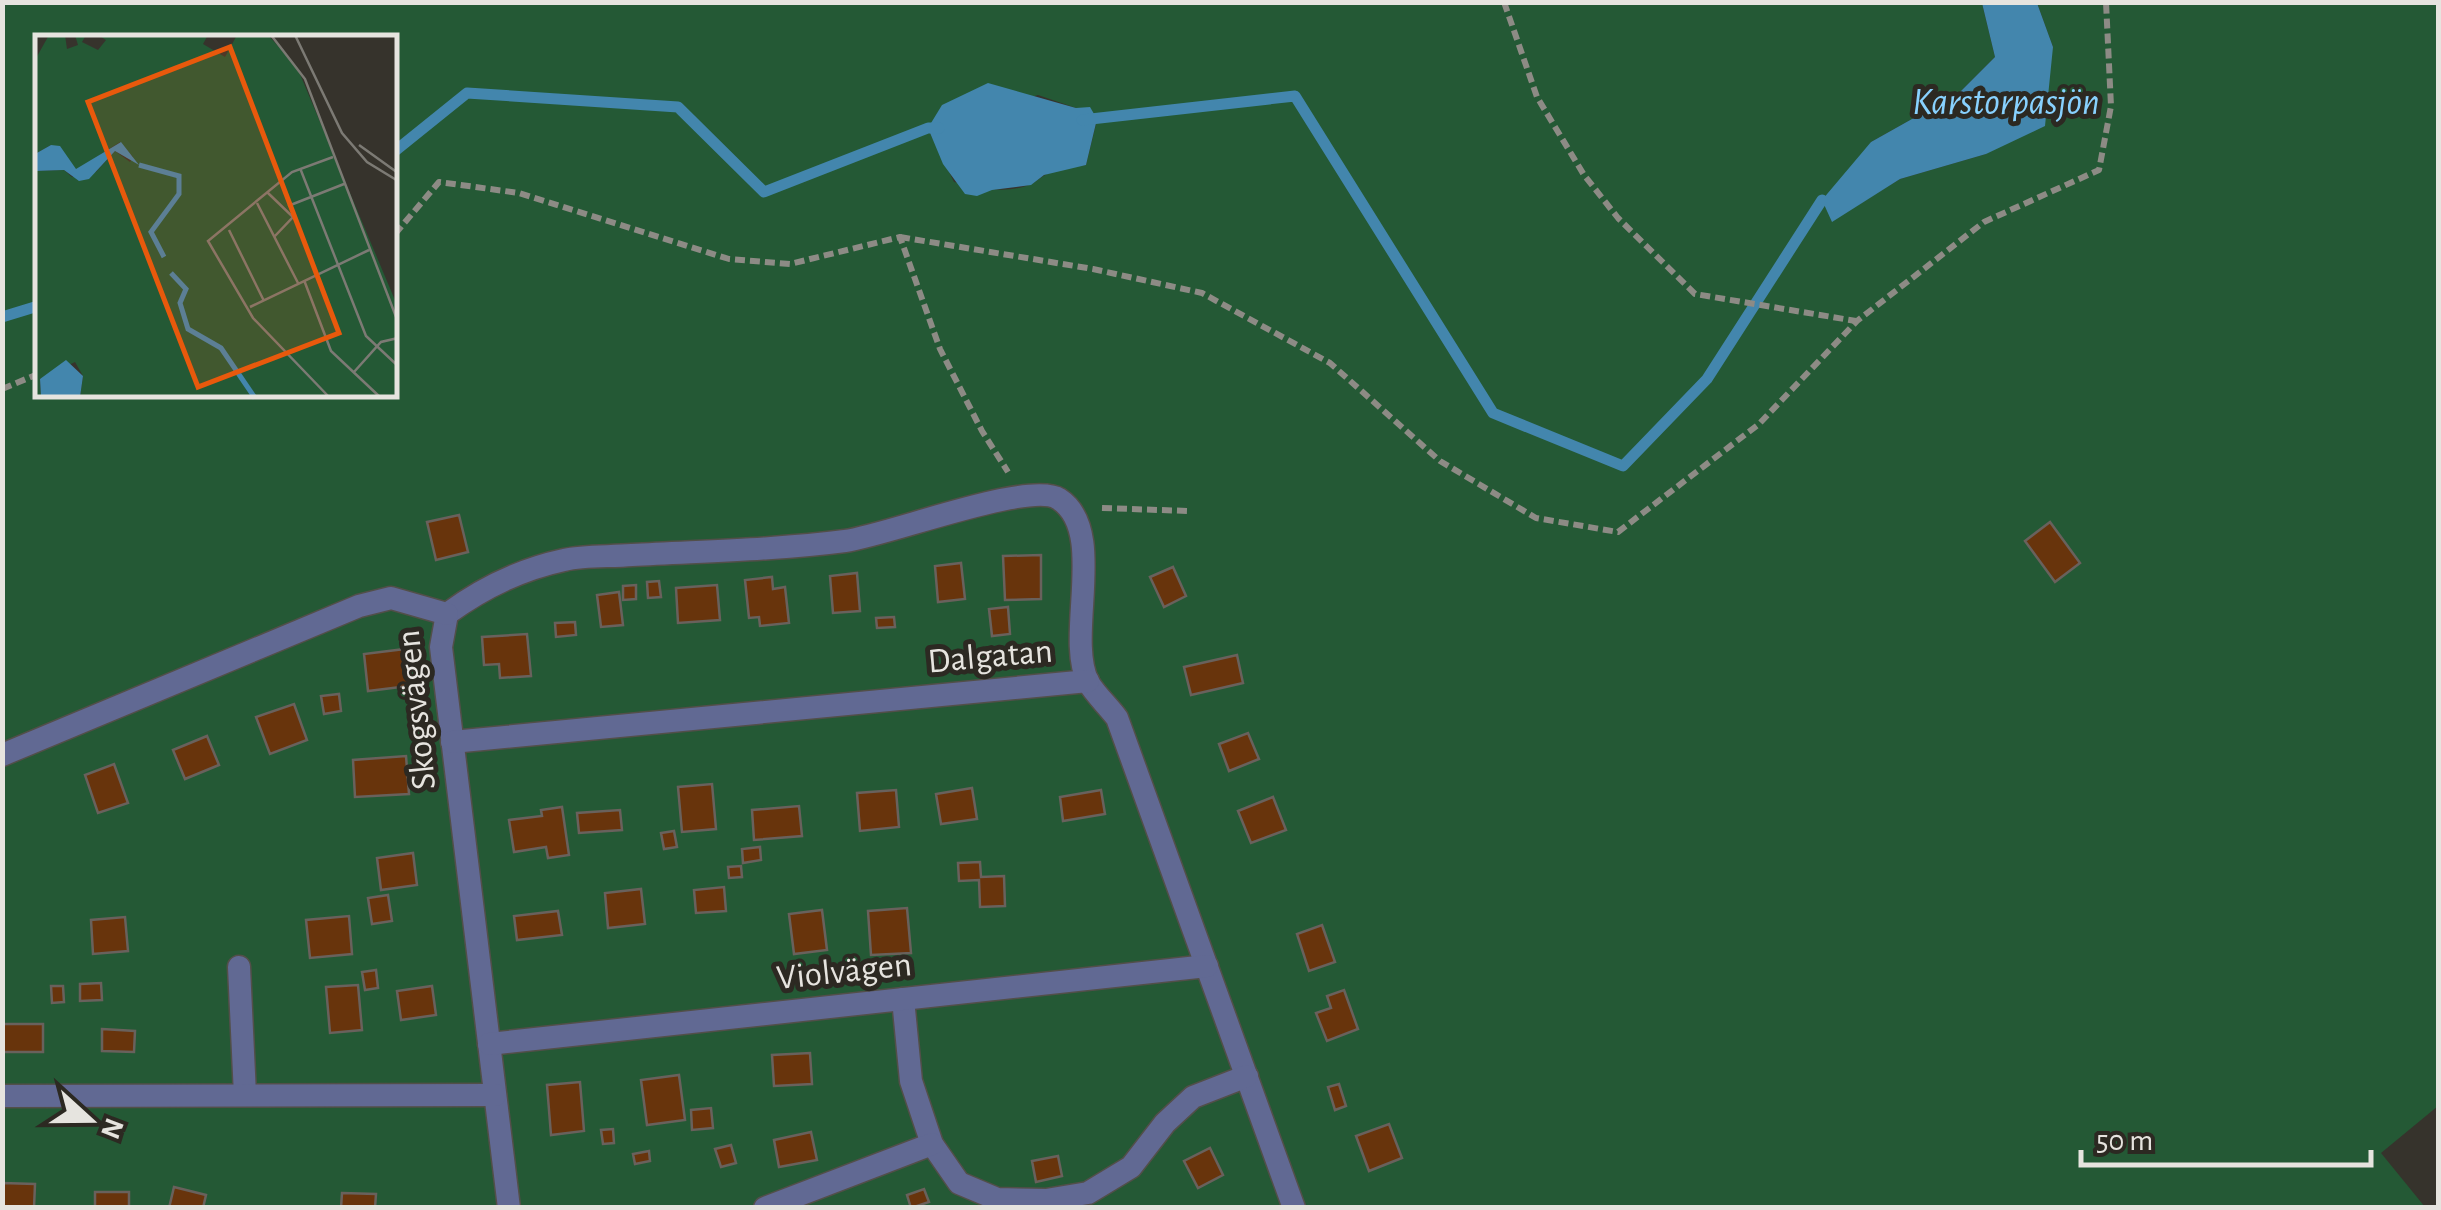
<svg xmlns="http://www.w3.org/2000/svg" width="2441" height="1210" viewBox="0 0 2441 1210" font-family="'Alegreya Sans',sans-serif">
  <style>
    .green { fill: #245935; fill-rule: evenodd }
    .water { fill: #4386ad }
    .lines { fill: none; stroke-linecap: round; stroke-linejoin: round }
    .stream { stroke: #4386ad; stroke-width: 11 }
    .building { fill: #68340c; stroke: #69615c; stroke-width: 2.5 }
    .service-casing { stroke: #524f49; stroke-width: 25 }
    .path { stroke: #8d8b85; stroke-width: 6; stroke-dasharray: 10 5; stroke-linecap: butt }
    .service { stroke: #616993; stroke-width: 22 }
    .labels { text-anchor: middle; stroke-width: 10; stroke-linejoin: round; paint-order: stroke }
    .street-label { font-size: 35px; fill: #e6e4df; stroke: #2c2922 }
    .water-label { font-size: 38px; font-style: italic; fill: #88d1fe; stroke: #2c2922 }
    .inset-river { fill: none; stroke: #4386ad; stroke-width: 5 }
    .inset-road { fill: none; stroke: #7c7a74; stroke-width: 2.5 }
    .view { fill: #e8590c; fill-opacity: 0.15; stroke: #e8590c; stroke-width: 5 }
    .inset-edge { fill: none; stroke: #e6e4df; stroke-width: 5 }
  </style>
  <rect width="100%" height="100%" fill="#36332c"/>
  <path class="green" d="M2,3H1982L1995,57L1960,92L1871,142L1832,221L1900,179L1986,154L2053,47L2037,3H2438V1106L2381,1153L2425,1207H3ZM38,38H395V395H38ZM1038,95L1076,108L1097,120L1086,165C1073,167 1059,168 1047,174C1039,178 1034,184 1026,186C1001,194 978,187 954,182L928,129Z"/>
  <g class="water">
    <polygon points="1982,3 2037,3 2053,47 2045,126 1986,154 1900,179 1832,222 1822,200 1871,142 1960,92 1995,57"/>
    <polygon points="988,83 1076,108 1090,107 1097,119 1086,165 1044,175 1031,185 992,190 977,196 965,194 943,164 928,128 942,105"/>
  </g>
  <g class="lines">
    <g class="stream">
      <polyline points="1082,120 1295,96 1493,413 1623,466 1707,379 1822,200"/>
      <polyline points="395,151 467,93 678,107 764,192 928,128 939,128"/>
      <polyline points="2,317 38,306"/>
    </g>
  </g>
  <g class="building">
    <polygon points="459,515 468,552 436,560 427,522"/>
    <polygon points="2050,522 2080,563 2055,582 2025,541"/>
    <polygon points="1041,555 1041,599 1005,600 1003,556"/>
    <polygon points="961,563 965,599 938,602 935,566"/>
    <polygon points="1173,567 1186,596 1164,607 1150,577"/>
    <polygon points="857,573 860,611 833,613 830,576"/>
    <polygon points="772,577 773,589 785,587 789,623 760,626 759,617 749,618 745,580"/>
    <polygon points="659,581 661,597 648,598 647,582"/>
    <polygon points="636,585 636,599 623,600 623,586"/>
    <polygon points="717,585 720,620 678,623 676,588"/>
    <polygon points="619,592 623,625 601,627 597,595"/>
    <polygon points="1008,607 1010,634 992,636 989,609"/>
    <polygon points="894,617 895,627 877,628 876,618"/>
    <polygon points="575,622 576,635 556,637 555,623"/>
    <polygon points="527,634 531,676 500,678 499,664 484,665 482,637"/>
    <polygon points="405,649 409,686 368,691 364,654"/>
    <polygon points="1237,655 1243,683 1191,695 1184,667"/>
    <polygon points="339,694 341,711 324,714 321,696"/>
    <polygon points="294,704 307,740 270,754 256,717"/>
    <polygon points="1248,733 1259,759 1229,771 1219,744"/>
    <polygon points="207,736 219,765 185,779 173,750"/>
    <polygon points="406,756 409,794 355,797 353,760"/>
    <polygon points="114,764 128,803 98,813 85,775"/>
    <polygon points="712,784 716,829 682,832 678,787"/>
    <polygon points="972,788 977,819 941,824 936,794"/>
    <polygon points="896,790 899,827 860,831 857,793"/>
    <polygon points="1101,790 1105,814 1063,821 1060,797"/>
    <polygon points="1273,797 1286,830 1251,843 1238,811"/>
    <polygon points="799,806 802,836 754,840 752,810"/>
    <polygon points="562,807 569,855 548,858 546,847 514,852 509,820 542,816 541,810"/>
    <polygon points="620,810 622,830 579,833 577,813"/>
    <polygon points="674,831 677,847 664,849 661,833"/>
    <polygon points="760,847 761,860 743,863 742,849"/>
    <polygon points="413,853 417,885 381,890 377,858"/>
    <polygon points="980,862 981,877 1004,876 1005,906 980,907 979,880 959,881 958,863"/>
    <polygon points="741,866 742,877 729,878 728,867"/>
    <polygon points="724,887 726,911 696,913 694,890"/>
    <polygon points="641,889 645,924 608,928 605,893"/>
    <polygon points="388,895 392,921 372,924 368,898"/>
    <polygon points="907,908 911,953 871,955 868,911"/>
    <polygon points="822,910 827,950 794,954 789,914"/>
    <polygon points="558,911 562,935 517,940 514,916"/>
    <polygon points="349,916 352,954 310,958 306,920"/>
    <polygon points="125,917 128,951 93,954 91,920"/>
    <polygon points="1322,925 1335,962 1309,971 1297,934"/>
    <polygon points="376,970 378,988 365,990 362,972"/>
    <polygon points="101,983 102,1000 80,1001 80,984"/>
    <polygon points="358,985 362,1030 330,1033 326,987"/>
    <polygon points="51,986 63,986 64,1002 52,1003"/>
    <polygon points="432,986 436,1015 401,1020 397,991"/>
    <polygon points="1344,990 1358,1029 1327,1041 1316,1013 1331,1008 1327,996"/>
    <rect x="2" y="1024" width="41" height="28"/>
    <polygon points="102,1029 135,1031 134,1052 102,1051"/>
    <polygon points="810,1053 812,1084 774,1086 772,1055"/>
    <polygon points="679,1075 685,1120 647,1125 641,1080"/>
    <polygon points="580,1082 584,1131 551,1135 547,1085"/>
    <polygon points="1339,1084 1346,1106 1335,1110 1328,1087"/>
    <polygon points="711,1108 713,1128 692,1130 691,1110"/>
    <polygon points="1389,1124 1402,1158 1369,1171 1356,1136"/>
    <polygon points="613,1129 614,1143 603,1144 601,1130"/>
    <polygon points="811,1132 817,1160 779,1167 774,1140"/>
    <polygon points="731,1145 736,1163 721,1167 715,1149"/>
    <polygon points="1210,1148 1223,1175 1198,1188 1184,1161"/>
    <polygon points="649,1151 650,1161 635,1164 633,1154"/>
    <polygon points="1058,1156 1062,1176 1036,1182 1032,1161"/>
    <polygon points="2,1183 35,1184 34,1208 2,1208"/>
    <polygon points="174,1187 206,1195 203,1208 169,1208"/>
    <polygon points="924,1189 929,1202 911,1208 907,1195"/>
    <rect x="95" y="1192" width="34" height="16"/>
    <polygon points="342,1193 376,1194 375,1208 341,1208"/>
  </g>
  <g class="lines">
    <g class="service-casing">
      <g id="service">
        <path d="M447,614C481,589 522,569 564,560C585,555 610,557 632,555C703,551 775,550 845,541C889,535 1030,480 1059,499C1108,531 1065,635 1088,682C1095,694 1108,706 1117,718L1294,1208"/>
        <polyline points="447,614 441,647 509,1208"/>
        <polyline points="452,742 1088,681"/>
        <polyline points="2,755 359,606 391,598 447,614"/>
        <polyline points="239,967 245,1095"/>
        <polyline points="903,999 911,1081 932,1144 959,1183 997,1199 1046,1200 1088,1193 1131,1167 1165,1123 1193,1097 1247,1076"/>
        <polyline points="489,1044 1207,966"/>
        <polyline points="2,1096 495,1095"/>
        <polyline points="765,1208 932,1144"/>
      </g>
    </g>
    <g class="path">
      <polyline points="1504,2 1537,97 1584,175 1618,218 1695,294 1856,321"/>
      <polyline points="395,234 439,182 519,193 729,259 790,264 900,237 940,349 982,431 1008,472"/>
      <polyline points="900,237 1093,269 1202,293 1330,363 1440,461 1536,518 1618,532 1759,424 1857,321 1984,222 2099,170 2111,106 2106,2"/>
      <polyline points="2,389 38,374"/>
      <polyline points="1102,508 1189,511"/>
    </g>
    <use href="#service" class="service"/>
  </g>
  <g class="labels">
    <g class="street-label">
      <text transform="translate(990 655) rotate(-5)" y="12">Dalgatan</text>
      <text transform="translate(415 710) rotate(-96)" y="12">Skogsvägen</text>
      <text transform="translate(844 970) rotate(-6)" y="12">Violvägen</text>
    </g>
    <g class="water-label">
      <text x="2006" y="114">Karstorpasjön</text>
    </g>
  </g>
  <g transform="translate(35 35)">
    <rect width="362" height="362" fill="#36332c"/>
    <path d="M14,0H30L32,14L43,10L40,0H51L47,7L63,15L71,5L63,0H173L168,9L190,22L202,0H233L262,32L362,270V362H45L48,341L40,327L5,344L6,362H0V136L29,135L37,142L61,137L80,116L95,127L98,122L85,107L41,135L16,110L0,119V25Z" fill="#245935"/>
    <path d="M86,107L104,130L80,116L54,144L44,146L29,135L0,136V119L16,110L25,111L41,134ZM31,325L48,341L45,362H6L5,344Z" fill="#4386ad"/>
    <path class="inset-river" d="M104,130L144,141V159L116,197L129,222M136,238L151,254L145,268L153,294L186,313L220,363"/>
    <path class="inset-road" d="M236,0L270,44L363,287M260,0L307,98L332,127L363,146M324,110L363,138M265,133L331,301L363,331M233,158L258,182L239,202M222,168L263,248M253,171L309,149M194,195L229,266M269,245L296,316L346,363M215,272L334,215M319,337L346,307L363,303M295,363L218,283L173,206L257,137L298,122"/>
    <path class="view" d="M195,12L304,298L163,352L53,67Z"/>
    <rect width="362" height="362" class="inset-edge"/>
  </g>
  <rect width="2441" height="1210" fill="none" stroke="#e6e4df" stroke-width="10"/>
  <g transform="translate(90 1120) rotate(111)" stroke="#2c2922" stroke-width="8" paint-order="stroke">
  <path d="M0-8L18 38L0 25L-18 38Z" fill="#e6e4df"/>
  <text y="-15" font-size="28" font-weight="bold" text-anchor="middle" fill="#e6e4df">N</text>
  </g>
  <path d="M2081 1150v15h290v-15" fill="none" stroke="#e6e4df" stroke-width="5"/>
  <text x="2096" y="1150" font-size="30" fill="#e6e4df" stroke="#2c2922" stroke-width="8" paint-order="stroke">50 m</text>
</svg>
